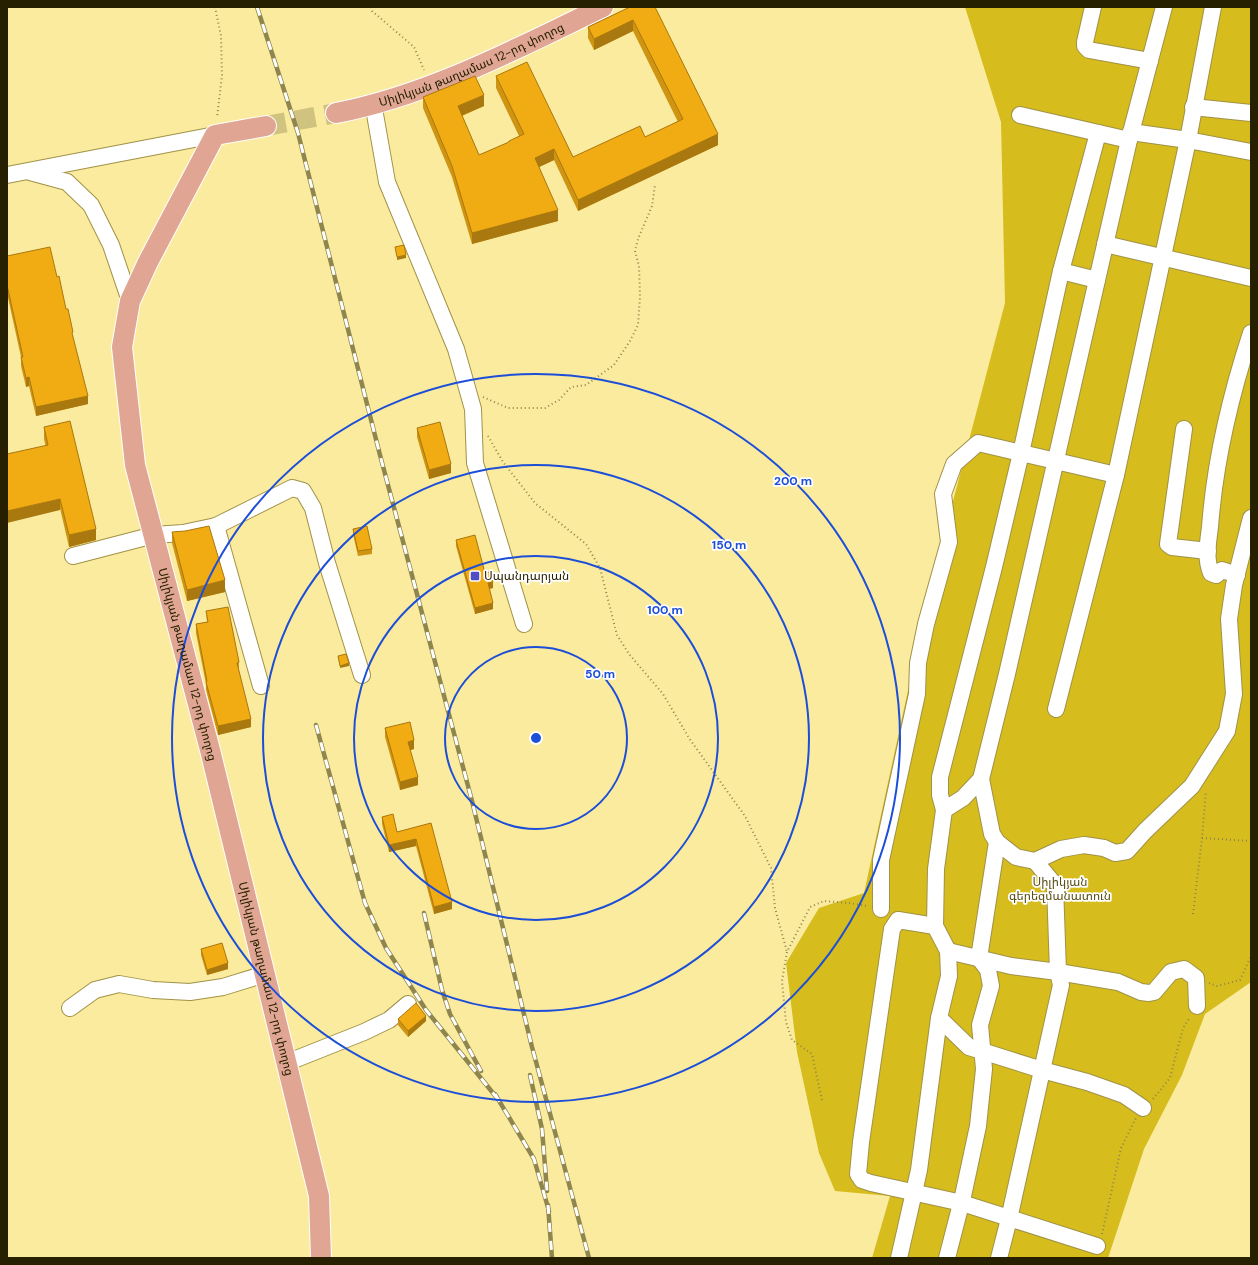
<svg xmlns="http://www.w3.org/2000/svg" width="1258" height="1265" viewBox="0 0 1258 1265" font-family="'DM Sans','Noto Sans Armenian',sans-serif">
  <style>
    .green { fill: #d6bc1c }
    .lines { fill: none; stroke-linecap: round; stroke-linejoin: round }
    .major-tunnel { stroke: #d0c27f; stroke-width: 20; stroke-dasharray: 20 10; stroke-linecap: butt }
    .minor-casing { stroke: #a09247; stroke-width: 18 }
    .major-casing { stroke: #fff; stroke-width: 22 }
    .path { stroke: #8f854f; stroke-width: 2; stroke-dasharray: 1 3; stroke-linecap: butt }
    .minor { stroke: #fff; stroke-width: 16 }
    .major { stroke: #e0a693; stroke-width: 20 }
    .rail-casing { stroke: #8f854f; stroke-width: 4.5 }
    .rail { stroke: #fff; stroke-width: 3; stroke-dasharray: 9; stroke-linecap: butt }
    .wall { fill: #cf9411 }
    .shaded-wall { fill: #a9780e }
    .building { fill: #f1ac14; stroke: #a9780e }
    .ring { fill: none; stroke: #1d4ed8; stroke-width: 2 }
    .poi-dot { fill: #514dc4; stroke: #fff; stroke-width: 1.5 }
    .labels { text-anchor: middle; stroke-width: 3.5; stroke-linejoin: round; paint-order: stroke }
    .street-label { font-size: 12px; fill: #262001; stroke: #fff }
    .poi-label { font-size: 12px; fill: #262001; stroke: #fff; text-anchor: start }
    .park-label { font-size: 12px; fill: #574d13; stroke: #fff }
    .centre { fill: #1d4ed8; stroke: #fff; stroke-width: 2 }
    .ring-label { font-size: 12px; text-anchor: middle; font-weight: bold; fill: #1d4ed8; stroke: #fff; stroke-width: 3.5; stroke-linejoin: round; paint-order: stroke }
  </style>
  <rect width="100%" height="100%" fill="#faeb9e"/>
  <polygon class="green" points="965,7 1251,7 1251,982 1205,1014 1182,1075 1144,1149 1108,1258 872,1258 890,1196 835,1191 819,1153 797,1052 786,963 819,908 864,893 930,589 1005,303 1001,122"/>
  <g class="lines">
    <polyline class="major-tunnel" points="266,126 336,113"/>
    <g class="minor-casing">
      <g id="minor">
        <polyline points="1093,7 1085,42 1085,46 1089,50 1150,61"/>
        <polyline points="373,103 387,182 456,349 473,409 475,463 524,624"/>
        <polyline points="1193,107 1251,113"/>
        <polyline points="1020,115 1129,140"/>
        <polyline points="1131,132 1188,140 1251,152"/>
        <polyline points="30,172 67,182 91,205 111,245 130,301"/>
        <polyline points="7,175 215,135"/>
        <polyline points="1105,244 1251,278"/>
        <polyline points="1061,271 1097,280"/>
        <polyline points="1184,429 1168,544 1172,547 1208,551"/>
        <polyline points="216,526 292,488 303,491 313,508 327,563 362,675"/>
        <polyline points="73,556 154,535 183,533 216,526 261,686"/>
        <path d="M1237,575L1222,570L1216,575L1211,573C1205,559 1208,542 1210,527C1215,460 1230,397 1251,333"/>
        <polyline points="1056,709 1116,475 1188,140 1213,7"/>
        <polyline points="981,779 1007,674 1129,140 1164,7"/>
        <polyline points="944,810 963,798 981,779 992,834 997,842 1016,857 1035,861 1061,849 1084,845 1104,848 1115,853 1127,851 1145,831 1192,786 1227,731 1234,694 1229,619 1234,585 1251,518"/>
        <polyline points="881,909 881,860 917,694 918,663 926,624 949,542 943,494 954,464 978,443 1116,475"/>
        <polyline points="935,926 898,920 892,929 861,1142 858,1174 862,1180 871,1183 962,1203 1097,1246"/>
        <polyline points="948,951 1011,966 1058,972 1118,982 1141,992 1149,993 1154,992 1171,972 1184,969 1196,978 1197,1006"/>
        <polyline points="70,1008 95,990 119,984 153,990 190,992 223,987 265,974"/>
        <polyline points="939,1018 969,1047 1042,1070 1087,1082 1124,1095 1143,1108"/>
        <polyline points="286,1063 364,1032 389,1020 408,1004"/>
        <polyline points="899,1258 919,1170 939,1018 949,976 948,951 935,926 936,869 944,810 940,795 940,777 994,567 1021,453 1061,271 1098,133"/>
        <polyline points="947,1258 963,1196 978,1126 984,1069 980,1025 991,986 988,970 979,958 997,842"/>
        <polyline points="999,1258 1009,1219 1061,985 1058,972 1055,885 1035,861"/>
      </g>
    </g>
    <g class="major-casing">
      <g id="major">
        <path id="s1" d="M336,113C429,95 518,48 603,7"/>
        <path id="s2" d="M266,126L215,135L148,262L130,301L122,347L135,465L210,750L319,1196L321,1258"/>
      </g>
    </g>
    <g class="path">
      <polyline points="215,7 221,36 222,75 217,118"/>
      <polyline points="371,7 372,11 414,47 424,70"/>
      <polyline points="483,397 508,408 545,408 559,400 571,387 586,385 614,365 630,341 638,325 640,297 639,266 635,251 638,239 652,206 655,185"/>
      <polyline points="488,436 503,462 535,503 586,544 600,568 617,635 629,654 663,694 689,738 745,816 771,868 775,908 787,952"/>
      <polyline points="1202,838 1251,841"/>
      <polyline points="1193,914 1202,838 1206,791"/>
      <polyline points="1209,983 1217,986 1240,980 1251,956"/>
      <polyline points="1153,1099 1170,1078 1183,1028 1190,1017"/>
      <polyline points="822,1100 812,1054 792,1040 786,1022 782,981 787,952 810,907 824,901 849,903 867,906"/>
      <polyline points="1102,1234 1121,1148 1136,1118"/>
    </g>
    <use href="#minor" class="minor"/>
    <use href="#major" class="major"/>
    <g class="rail-casing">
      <g id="rail">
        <polyline points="257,7 298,133 380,455 472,801 532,1047 589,1258"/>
        <polyline points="316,725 365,903 386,948 426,1010 497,1098"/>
        <polyline points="424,913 442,990 450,1014 481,1071"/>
        <polyline points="530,1075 542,1129 547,1191"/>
        <polyline points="495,1094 534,1159 549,1211"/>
        <polyline points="548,1205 552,1258"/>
      </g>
    </g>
    <use href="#rail" class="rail"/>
  </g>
  <g class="wall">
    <polygon points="630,7 718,145 578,211 554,160 539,167 558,221 472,244 452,177 423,108 423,97 484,106 462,116 479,155 509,142 519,136 496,88 496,76 573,157 645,137 678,122 633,31 594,50 588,38 588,27"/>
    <polygon points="7,256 57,277 73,338 88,404 36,416 29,386 26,387 21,366 21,357 7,293"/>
    <polygon points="44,427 96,540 69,547 44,439"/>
    <polygon points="417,428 451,473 429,479 417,437"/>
    <polygon points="353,529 372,549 372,554 358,556 353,534"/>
    <polygon points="172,532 225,592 187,601 172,543"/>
    <polygon points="456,540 485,573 493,588 489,589 493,609 475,614 456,546"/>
    <polygon points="206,611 239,662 239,671 251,727 218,735 206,690 206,684 196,633 196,624 207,622"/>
    <polygon points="385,728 414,749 410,750 418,785 400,790 385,737"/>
    <polygon points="382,817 397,832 431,823 452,909 434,914 416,846 389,852 382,824"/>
    <polygon points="201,949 228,969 207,975 201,955"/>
    <polygon points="398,1019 426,1021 408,1037 398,1025"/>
  </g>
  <g class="shaded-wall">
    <polygon points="633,20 633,31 594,50 594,39"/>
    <polygon points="484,95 484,106 458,117 458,106"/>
    <polygon points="718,134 718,145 578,211 578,200"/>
    <polygon points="554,149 554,160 535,169 535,158"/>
    <polygon points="558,210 558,221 472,244 472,233"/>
    <polygon points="406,255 406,258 397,260 397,257"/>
    <polygon points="29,377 29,386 26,387 26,378"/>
    <polygon points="88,396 88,404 36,416 36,407"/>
    <polygon points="451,464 451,473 429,479 429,470"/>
    <polygon points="60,499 60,510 7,523 7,511"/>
    <polygon points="96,529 96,540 69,547 69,535"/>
    <polygon points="225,580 225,592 187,601 187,590"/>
    <polygon points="493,582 493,588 488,589 488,583"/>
    <polygon points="493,603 493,609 475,614 475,608"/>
    <polygon points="349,663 349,666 340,668 340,666"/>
    <polygon points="251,719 251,727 218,735 218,726"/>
    <polygon points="414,740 414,749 408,751 408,742"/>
    <polygon points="418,777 418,785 400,790 400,782"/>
    <polygon points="416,839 416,846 389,852 389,845"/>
    <polygon points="452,902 452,909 434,914 434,907"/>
    <polygon points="228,963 228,969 207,975 207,970"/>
    <polygon points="426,1016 426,1021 408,1037 408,1031"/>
  </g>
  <g class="building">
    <polygon points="630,7 655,7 718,134 578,200 554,149 535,158 558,210 472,233 452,166 423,97 475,76 484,95 458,106 479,155 509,142 509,141 524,134 496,76 527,62 573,157 640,126 645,137 683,119 633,20 594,39 588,27"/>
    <polygon points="404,245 406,255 397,257 395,247"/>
    <polygon points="50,247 57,277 59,276 66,309 68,309 73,332 72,333 88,396 36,407 29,377 26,378 21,357 23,357 7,285 7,256"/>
    <polygon points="70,421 96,529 69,535 60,499 7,511 7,454 48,445 44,427"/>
    <polygon points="440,422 451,464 429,470 417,428"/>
    <polygon points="209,526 225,580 187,590 172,532 185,531"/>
    <polygon points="367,526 372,549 358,551 353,529"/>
    <polygon points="475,535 485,573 490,572 493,582 488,583 493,603 475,608 456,540"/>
    <polygon points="228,607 239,662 237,663 251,719 218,726 206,682 207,681 196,624 208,622 206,611"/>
    <polygon points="346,654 349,663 340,666 338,656"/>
    <polygon points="410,722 414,740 408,742 418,777 400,782 385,728"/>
    <polygon points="393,814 397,832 431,823 452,902 434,907 416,839 389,845 382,817"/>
    <polygon points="222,943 228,963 207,970 201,949"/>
    <polygon points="416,1003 426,1016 408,1031 398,1019"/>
  </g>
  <g class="ring">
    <circle cx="536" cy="738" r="91"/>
    <circle cx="536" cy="738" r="182"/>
    <circle cx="536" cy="738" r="273"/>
    <circle cx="536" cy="738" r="364"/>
  </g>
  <rect class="poi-dot" x="470" y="571" width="10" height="10" rx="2"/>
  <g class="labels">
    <g class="street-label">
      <text dy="4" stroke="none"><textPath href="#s1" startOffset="144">Սիլիկյան թաղամաս 12-րդ փողոց</textPath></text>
      <text dy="4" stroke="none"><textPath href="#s2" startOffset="610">Սիլիկյան թաղամաս 12-րդ փողոց</textPath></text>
      <text dy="4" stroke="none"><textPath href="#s2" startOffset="934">Սիլիկյան թաղամաս 12-րդ փողոց</textPath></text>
    </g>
    <g class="poi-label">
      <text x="484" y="580">Սպանդարյան</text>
    </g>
    <g class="park-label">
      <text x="1060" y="886">Սիլիկյան<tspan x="1060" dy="14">գերեզմանատուն</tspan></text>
    </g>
  </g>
  <circle cx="536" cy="738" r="6" class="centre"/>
  <g class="ring-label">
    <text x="793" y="485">200 m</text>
    <text x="729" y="549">150 m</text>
    <text x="665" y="614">100 m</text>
    <text x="600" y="678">50 m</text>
  </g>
  <rect width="1258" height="1265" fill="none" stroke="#262001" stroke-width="16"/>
</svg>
